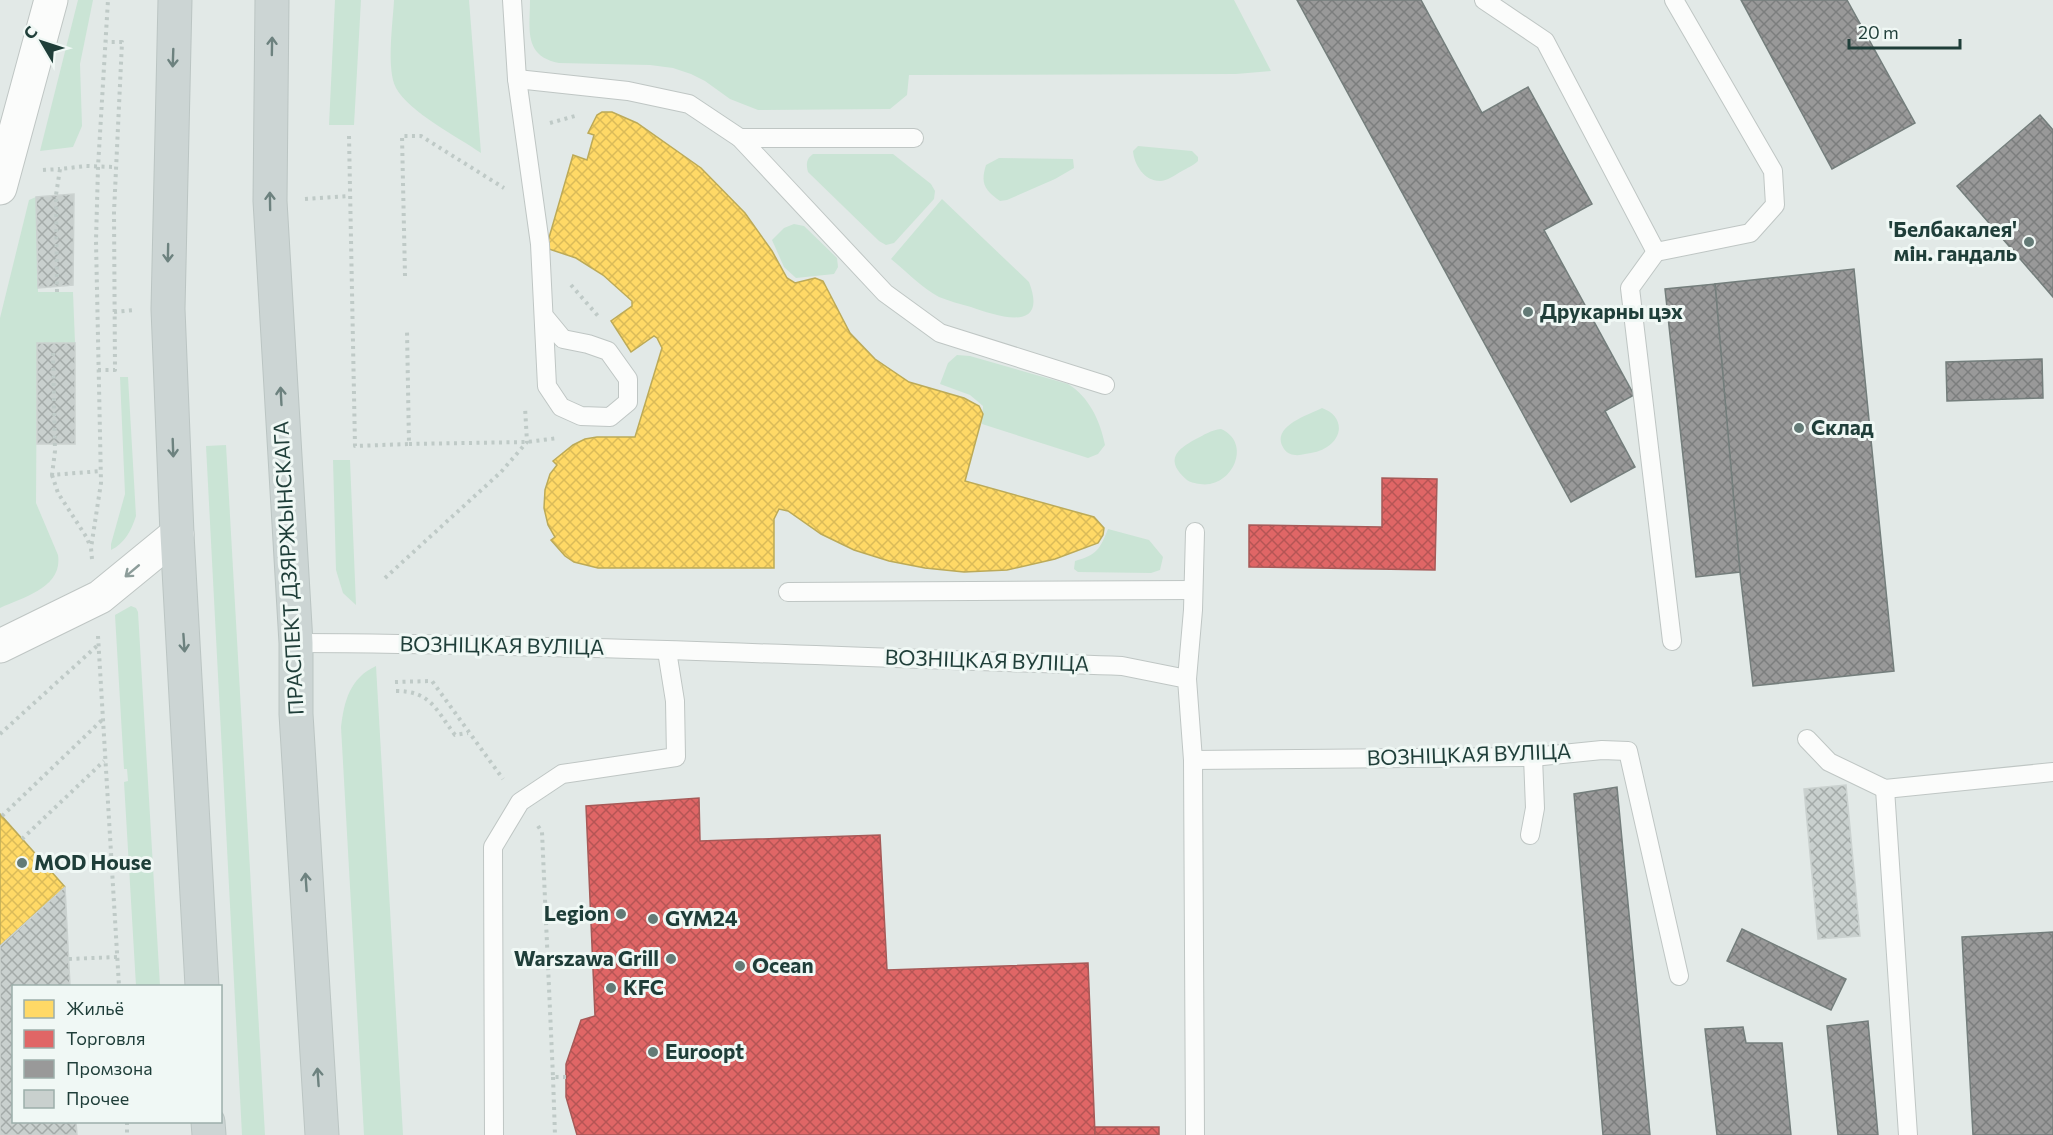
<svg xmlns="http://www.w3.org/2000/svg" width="2053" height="1135" viewBox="0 0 2053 1135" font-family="Commissioner,sans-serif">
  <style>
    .grass { fill: #cae4d5 }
    .homes { fill: url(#homes-cross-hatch); stroke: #bcaa58; stroke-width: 1.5 }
    .shops { fill: url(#shops-cross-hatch); stroke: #a65a58; stroke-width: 1.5 }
    .industry { fill: url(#industry-cross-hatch); stroke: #747e7c; stroke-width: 1.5 }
    .building { fill: url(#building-cross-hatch); stroke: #cbd2d0; stroke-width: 1.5 }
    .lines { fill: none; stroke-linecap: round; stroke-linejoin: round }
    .service-casing { stroke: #bfc6c4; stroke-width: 20 }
    .minor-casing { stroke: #bfc6c4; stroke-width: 35 }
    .tertiary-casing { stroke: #bfc6c4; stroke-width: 35 }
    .primary-casing { stroke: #bbc5c3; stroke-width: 35 }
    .path { stroke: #bfcac7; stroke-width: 4; stroke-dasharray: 3 4.5; stroke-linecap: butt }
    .service { stroke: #fbfcfb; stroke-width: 18 }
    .minor { stroke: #fbfcfb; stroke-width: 33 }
    .tertiary { stroke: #fbfcfb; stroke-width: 33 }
    .primary { stroke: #ccd5d4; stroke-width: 33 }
    .oneway { stroke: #6d827f }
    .oneway2 { stroke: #8d9d9a }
    .poi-dot { fill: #637a76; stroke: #f0f8f5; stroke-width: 2 }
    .labels { text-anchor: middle; stroke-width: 6; stroke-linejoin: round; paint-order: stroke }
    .poi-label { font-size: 21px; font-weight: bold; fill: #1f3e39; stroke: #f0f8f5; text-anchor: start }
    .street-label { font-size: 21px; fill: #1f3e39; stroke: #f0f8f5 }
  </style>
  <defs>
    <pattern id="homes-cross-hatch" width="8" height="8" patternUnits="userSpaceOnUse" patternTransform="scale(1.5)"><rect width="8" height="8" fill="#ffd966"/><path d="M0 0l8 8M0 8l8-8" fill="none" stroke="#dabb59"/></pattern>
    <pattern id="shops-cross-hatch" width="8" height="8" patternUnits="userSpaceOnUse" patternTransform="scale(1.5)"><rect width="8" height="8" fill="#e06666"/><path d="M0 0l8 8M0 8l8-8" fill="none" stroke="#b55555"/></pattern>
    <pattern id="industry-cross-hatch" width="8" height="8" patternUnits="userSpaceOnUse" patternTransform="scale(1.5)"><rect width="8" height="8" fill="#999"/><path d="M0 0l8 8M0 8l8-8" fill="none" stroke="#7c7e7e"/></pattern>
    <pattern id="building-cross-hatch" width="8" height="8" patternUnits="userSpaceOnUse" patternTransform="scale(1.5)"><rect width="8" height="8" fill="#c9d0ce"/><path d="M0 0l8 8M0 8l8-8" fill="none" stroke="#a3aaa8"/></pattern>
  </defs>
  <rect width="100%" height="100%" fill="#e2e9e7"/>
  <g class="grass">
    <polygon points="78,0 93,0 80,64 82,126 73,147 40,151"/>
    <polygon points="335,0 361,0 354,125 329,125"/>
    <path d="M394,0H469L481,153C458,137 409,112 396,88C386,69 393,22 394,0Z"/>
    <path d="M530,0H1234L1271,71L1236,74L909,75L907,95L890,109L758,110L730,99L705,81L691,74L673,68L650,65L559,63C523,56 530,29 530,0Z"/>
    <path d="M1138,146L1192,151L1198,157V161C1193,166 1187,168 1182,171C1175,175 1167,181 1160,181C1144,181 1134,164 1133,151Z"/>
    <path d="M813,154H893L931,184L935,191L934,199L894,243L886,245L879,241L808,172C806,164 806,159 813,154Z"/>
    <path d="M999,158L1073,159L1074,168L1055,179L1007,200L1000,201C985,190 980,184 986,165Z"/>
    <path d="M36,197L38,292H73L75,343L37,344L36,503L58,555C63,588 23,597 0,608V318L29,200Z"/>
    <path d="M942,199L1029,282C1049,334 997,316 971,307C960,304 949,301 939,297C922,288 906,271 891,259Z"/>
    <polygon points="794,224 804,226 837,258 838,267 834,274 796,278 784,267 772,240 784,228"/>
    <path d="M957,355L970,356L1068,384C1089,397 1100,420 1105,445L1098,454L1088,458L982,424L983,406L970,395L940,384L948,363Z"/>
    <path d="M120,377H128L136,516C131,531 125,543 111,550V544L125,494Z"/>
    <path d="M1322,408C1342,415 1345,435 1327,447C1321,451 1313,453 1305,454C1298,456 1289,456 1284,449C1269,427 1308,415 1322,408Z"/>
    <path d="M1221,429C1253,443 1232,489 1200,484C1195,483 1191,483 1187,480C1165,461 1175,450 1196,439C1204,435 1211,430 1221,429Z"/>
    <polygon points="226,445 265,1135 242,1135 206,446"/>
    <polygon points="333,460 350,460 356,605 343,593 336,570"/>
    <path d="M1108,529L1149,540L1163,557L1160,570L1151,573L1078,572L1074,569L1075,561C1097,555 1100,549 1108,529Z"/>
    <polygon points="131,606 136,608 138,612 160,986 136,986 124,782 128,781 127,769 124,769 115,615"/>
    <path d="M376,666L403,1135H364L341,727C344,701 350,678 376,666Z"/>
  </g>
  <g class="homes">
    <polygon points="602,112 612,112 637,123 701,168 745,213 772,251 787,278 795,283 815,278 823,281 850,333 875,359 909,382 964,398 979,406 983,414 965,481 1094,517 1104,528 1103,535 1098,543 1055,559 1007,570 964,572 925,568 889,561 854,550 821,534 788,511 779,509 774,519 774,568 598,568 574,562 565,556 551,540 555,537 548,525 544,508 545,490 550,474 557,465 553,461 573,445 585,439 597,437 635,437 662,348 657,338 654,336 631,352 611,321 632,306 632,301 603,275 576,258 546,248 573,155 587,160 594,135 588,133 597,115"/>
    <polygon points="0,814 65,887 0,946"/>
  </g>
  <g class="shops">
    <polygon points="1382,478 1437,479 1435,570 1249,567 1249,525 1382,527"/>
    <polygon points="699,798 700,841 880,835 887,970 1088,963 1095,1135 577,1135 566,1097 566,1064 581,1020 595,1016 586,806"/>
    <rect x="1095" y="1127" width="64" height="8"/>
  </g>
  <g class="industry">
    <polygon points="1297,0 1421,0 1482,113 1528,87 1592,204 1544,230 1634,395 1605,411 1635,467 1571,502"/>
    <polygon points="1741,0 1847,0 1915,123 1832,169"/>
    <polygon points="2040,115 2053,130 2053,297 1957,186"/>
    <polygon points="1854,269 1894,671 1753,686 1740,572 1715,284"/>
    <polygon points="1715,284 1740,572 1696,577 1665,289"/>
    <polygon points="2042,359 2043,398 1947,401 1946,362"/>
    <polygon points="1617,787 1650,1135 1603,1135 1574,794"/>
    <polygon points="1742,929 1846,979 1831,1010 1727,961"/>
    <polygon points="2053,932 2053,1135 1973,1135 1962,937"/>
    <polygon points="1868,1021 1878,1135 1838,1135 1827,1026"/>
    <polygon points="1743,1027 1746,1043 1782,1043 1791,1135 1717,1135 1705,1029"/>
  </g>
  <g class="building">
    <polygon points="74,194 73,285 38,288 36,197"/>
    <rect x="37" y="343" width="38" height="101"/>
    <polygon points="1846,785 1860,936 1818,939 1804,789"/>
    <polygon points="65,887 70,986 14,986 14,1122 76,1122 77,1135 0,1135 0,946"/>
  </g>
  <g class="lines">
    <g class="service-casing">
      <g id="service">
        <polyline points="512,0 517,79 540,244 547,386 561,407 581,416 610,417 628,402 628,379 608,351 588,344 563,339 544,316"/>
        <polyline points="1484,0 1545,41 1656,252 1750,233 1775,205 1773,171 1674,0"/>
        <polyline points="517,79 628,91 689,104 740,138 885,293 940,333 1105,385"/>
        <polyline points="740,138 914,138"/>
        <polyline points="1656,252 1630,288 1672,641"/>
        <polyline points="788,592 1193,590"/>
        <path d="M296,643C571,644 847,657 1122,666L1187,679L1193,760L1533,757L1602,750L1628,751L1679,976"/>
        <polyline points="1187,679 1193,610 1195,532"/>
        <polyline points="1807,739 1829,762 1885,789 2053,772"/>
        <polyline points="1193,760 1195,1135"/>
        <polyline points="1885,789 1908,1135"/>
        <polyline points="1530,835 1535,808 1533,757"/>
        <polyline points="494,1135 493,847 520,802 562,774 676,757 675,701 667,651"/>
      </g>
    </g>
    <g class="minor-casing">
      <polyline id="minor" points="0,188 51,0"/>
    </g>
    <g class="tertiary-casing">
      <polyline id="tertiary" points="0,646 100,597 177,534"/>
    </g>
    <g class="primary-casing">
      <g id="primary">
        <polyline points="175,0 168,309 177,534 202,986"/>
        <polyline points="272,0 270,201 296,643 296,714 322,1135"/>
        <polyline points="208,1122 209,1135"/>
      </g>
    </g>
    <g class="path">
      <polyline points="550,123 575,116"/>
      <polyline points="349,136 355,446 409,444 407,330"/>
      <polyline points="43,170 60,169"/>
      <polyline points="305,199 349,196"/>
      <polyline points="405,276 402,136 421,136 504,188"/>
      <polyline points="571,285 598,316"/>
      <polyline points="57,292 56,195 60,169 86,166 115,167"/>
      <polyline points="114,312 135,310"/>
      <polyline points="53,353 55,451 52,475 101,471"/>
      <polyline points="98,370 115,370 114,212 122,42 107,42"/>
      <polyline points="409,444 527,442 558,438"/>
      <polyline points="52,475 58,493 87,538 90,546"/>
      <polyline points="92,559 91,548 101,483 96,241 98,167 108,0"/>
      <polyline points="385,578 501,472 527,442 525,407"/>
      <polyline points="98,636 119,986"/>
      <polyline points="395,682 432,681 503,779"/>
      <path d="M396,691C431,691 436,710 455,735L468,733"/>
      <polyline points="0,734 98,645"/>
      <polyline points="2,816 102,720"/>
      <polyline points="538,826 542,832 553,1077 566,1077"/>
      <polyline points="22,839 104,761"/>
      <polyline points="69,959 117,957"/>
      <polyline points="553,1077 555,1135"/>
      <polyline points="127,1122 127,1135"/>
    </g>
    <use href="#service" class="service"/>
    <use href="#minor" class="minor"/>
    <use href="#tertiary" class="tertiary"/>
    <use href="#primary" class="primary"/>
  </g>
  <defs><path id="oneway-shaft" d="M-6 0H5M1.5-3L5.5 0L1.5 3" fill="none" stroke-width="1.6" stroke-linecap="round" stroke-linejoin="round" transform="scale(1.5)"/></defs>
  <g class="oneway">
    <use href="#oneway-shaft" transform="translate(272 46) rotate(-89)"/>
    <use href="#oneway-shaft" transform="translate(173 58) rotate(92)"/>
    <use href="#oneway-shaft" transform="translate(270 201) rotate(-91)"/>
    <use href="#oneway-shaft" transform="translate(168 253) rotate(91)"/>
    <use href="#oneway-shaft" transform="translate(281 396) rotate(-93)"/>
    <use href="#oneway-shaft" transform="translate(173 448) rotate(88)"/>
    <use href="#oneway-shaft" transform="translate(184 643) rotate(86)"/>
    <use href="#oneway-shaft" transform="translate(306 882) rotate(-94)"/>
    <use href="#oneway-shaft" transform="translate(318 1077) rotate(-94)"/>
  </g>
  <use class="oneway2" href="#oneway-shaft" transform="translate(132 571) rotate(140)"/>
  <g class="poi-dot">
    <circle cx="2029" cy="242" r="6"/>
    <circle cx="1528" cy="312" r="6"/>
    <circle cx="1799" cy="428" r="6"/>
    <circle cx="22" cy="863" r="6"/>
    <circle cx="621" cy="914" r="6"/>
    <circle cx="653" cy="919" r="6"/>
    <circle cx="671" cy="959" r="6"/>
    <circle cx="740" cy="966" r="6"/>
    <circle cx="611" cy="988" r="6"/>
    <circle cx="653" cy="1052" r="6"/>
  </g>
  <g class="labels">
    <g class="poi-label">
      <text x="2017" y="237" text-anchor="end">'Белбакалея'<tspan x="2017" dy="24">мін. гандаль</tspan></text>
      <text x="1540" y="319">Друкарны цэх</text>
      <text x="1811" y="435">Склад</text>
      <text x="34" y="870">MOD House</text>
      <text x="609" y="921" text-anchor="end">Legion</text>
      <text x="665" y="926">GYM24</text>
      <text x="659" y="966" text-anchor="end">Warszawa Grill</text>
      <text x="752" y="973">Ocean</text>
      <text x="623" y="995">KFC</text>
      <text x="665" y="1059">Euroopt</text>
    </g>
    <g class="street-label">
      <text transform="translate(289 568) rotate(-93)" y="7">ПРАСПЕКТ ДЗЯРЖЫНСКАГА</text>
      <text transform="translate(502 646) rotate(1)" y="7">ВОЗНІЦКАЯ ВУЛІЦА</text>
      <text transform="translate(987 661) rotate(2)" y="7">ВОЗНІЦКАЯ ВУЛІЦА</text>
      <text transform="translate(1469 755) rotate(-2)" y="7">ВОЗНІЦКАЯ ВУЛІЦА</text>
    </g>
  </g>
  <rect x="12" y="985" width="210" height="138" fill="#f0f8f5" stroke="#9caeaa" stroke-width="1.5"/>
  <rect x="24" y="1000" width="30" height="18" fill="#ffd966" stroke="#9caeaa" stroke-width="1.5"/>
  <text x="66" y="1015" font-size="18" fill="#1f3e39">Жильё</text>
  <rect x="24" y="1030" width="30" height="18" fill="#e06666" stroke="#9caeaa" stroke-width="1.5"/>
  <text x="66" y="1045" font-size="18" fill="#1f3e39">Торговля</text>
  <rect x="24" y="1060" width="30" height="18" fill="#999999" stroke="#9caeaa" stroke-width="1.5"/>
  <text x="66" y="1075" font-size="18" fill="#1f3e39">Промзона</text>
  <rect x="24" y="1090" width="30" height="18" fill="#c9d0ce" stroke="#9caeaa" stroke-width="1.5"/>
  <text x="66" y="1105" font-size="18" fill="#1f3e39">Прочее</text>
  <g transform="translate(42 42) rotate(309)" stroke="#f0f8f5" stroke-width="4.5" paint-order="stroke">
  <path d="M0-4.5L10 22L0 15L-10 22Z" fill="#1f3e39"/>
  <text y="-9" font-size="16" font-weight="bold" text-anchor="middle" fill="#1f3e39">С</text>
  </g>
  <path d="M1849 39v9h111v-9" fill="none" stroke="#1f3e39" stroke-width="3"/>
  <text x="1858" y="39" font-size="18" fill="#1f3e39" stroke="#f0f8f5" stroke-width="4.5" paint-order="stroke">20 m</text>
</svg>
